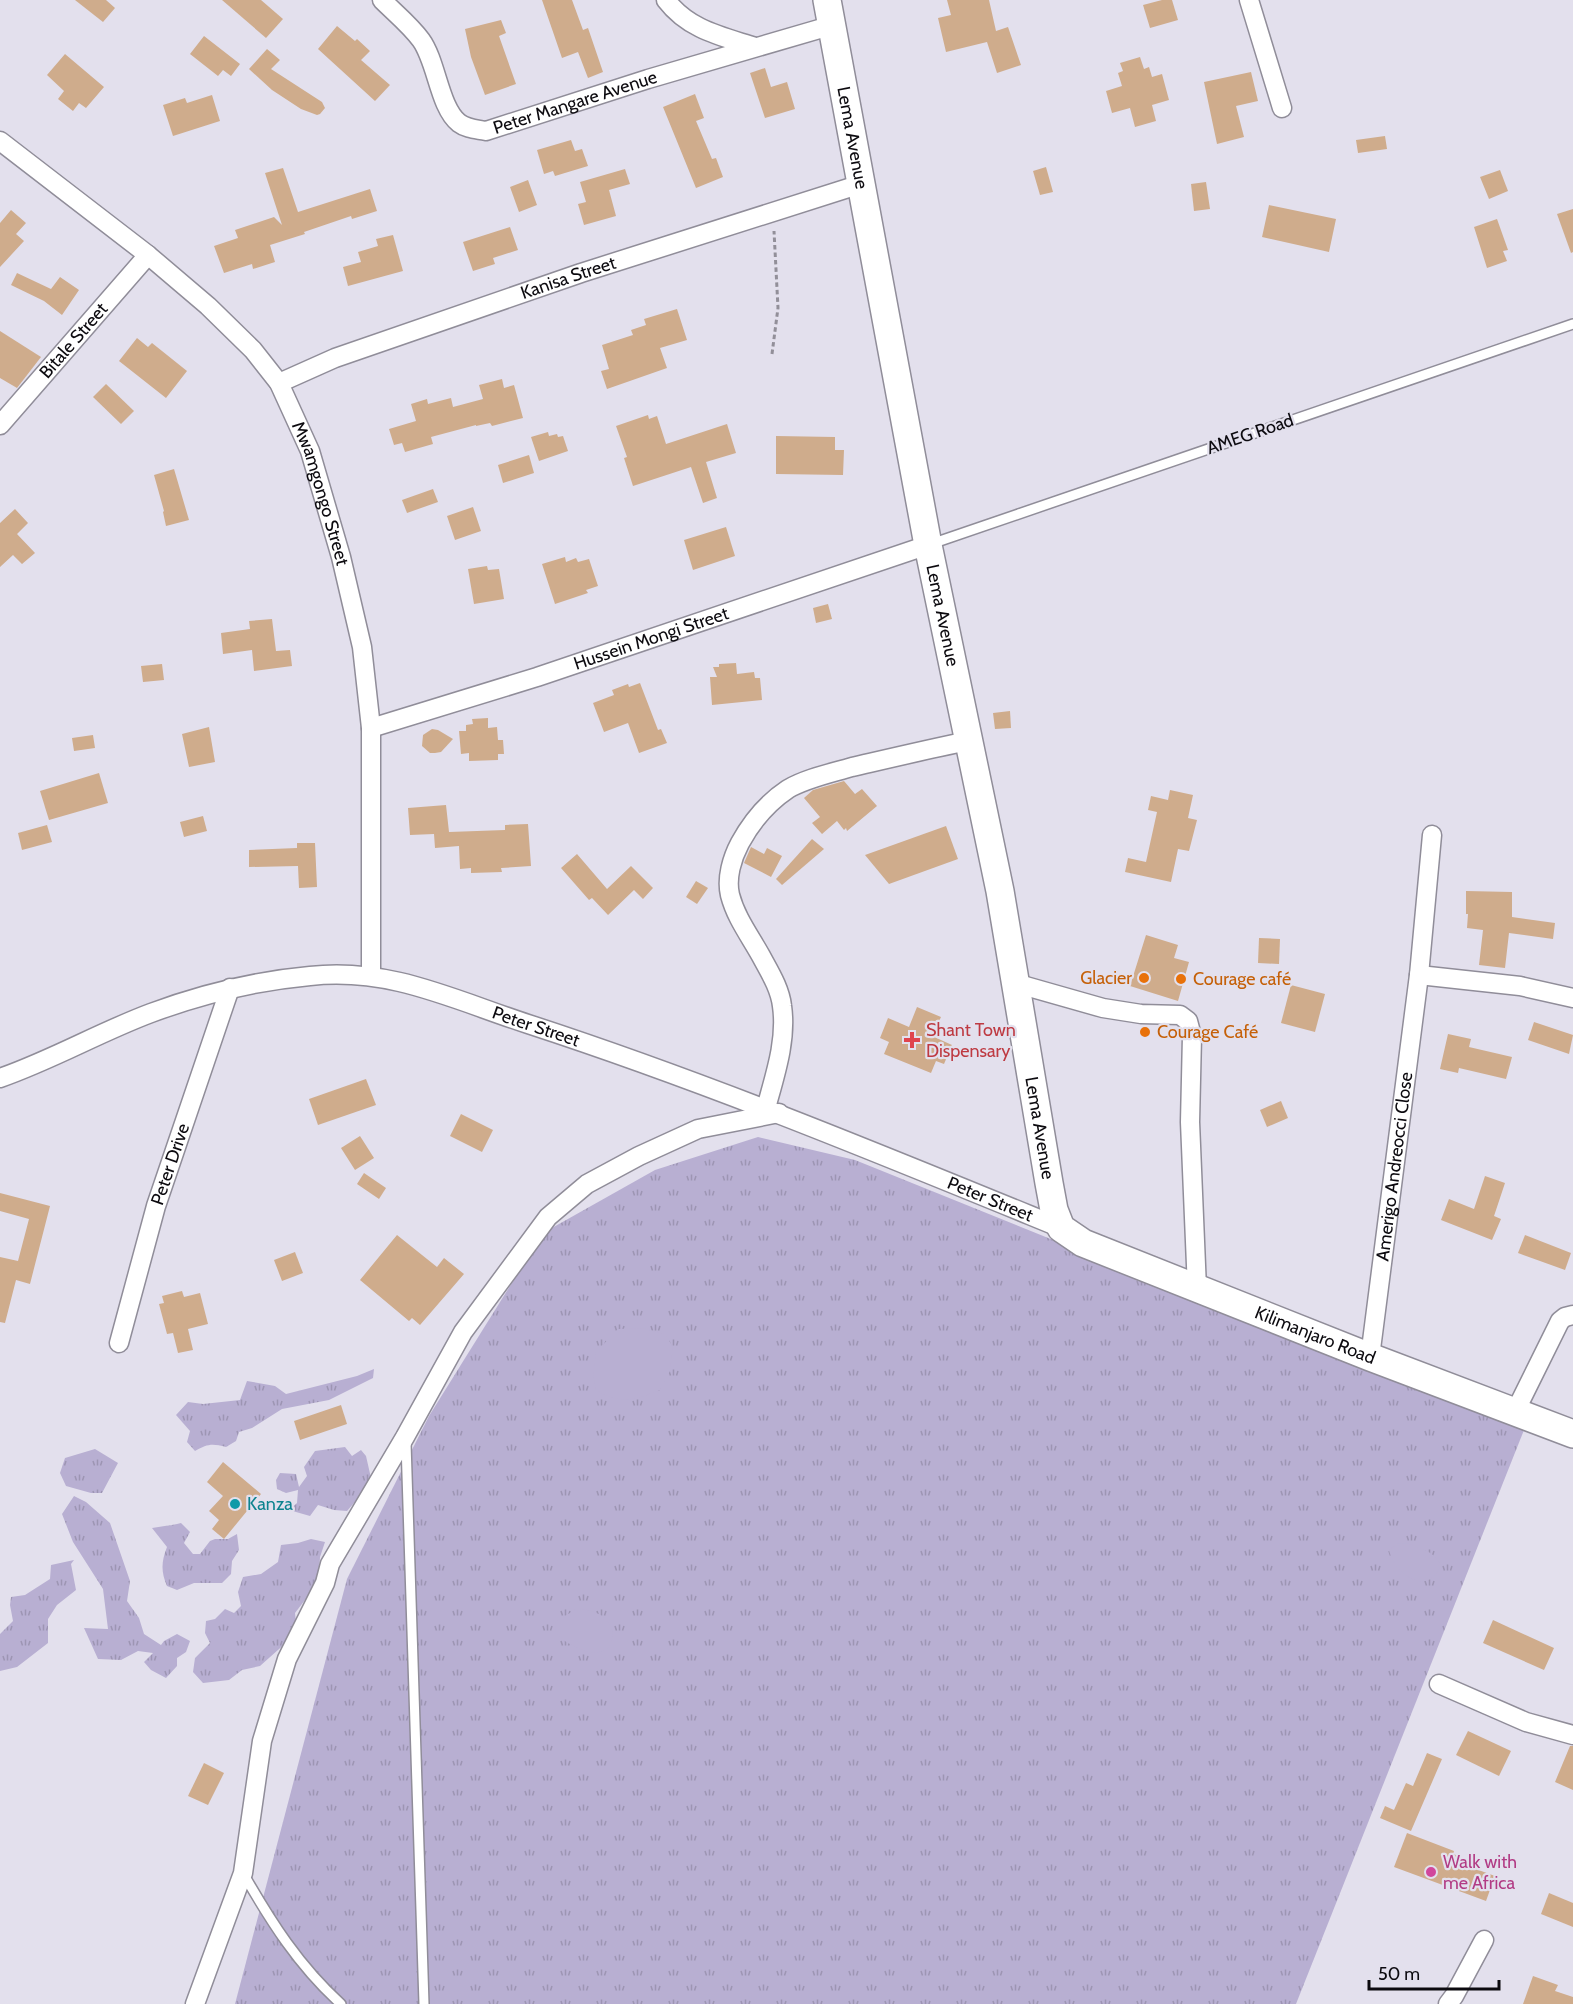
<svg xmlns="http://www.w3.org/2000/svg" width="1573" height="2004" viewBox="0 0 1573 2004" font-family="Cabin,sans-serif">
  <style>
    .grass { fill: url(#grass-tufts) }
    .garden { fill: #b8afd2 }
    .building { fill: #cfac8c }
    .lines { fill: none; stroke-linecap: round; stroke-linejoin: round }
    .lane-casing { stroke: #908d99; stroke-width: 12 }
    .street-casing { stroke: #908d99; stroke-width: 21 }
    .secondary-casing { stroke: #908d99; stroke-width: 30 }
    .path { stroke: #928f99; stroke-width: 3; stroke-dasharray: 4.5 3; stroke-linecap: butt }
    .lane { stroke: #fff; stroke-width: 9 }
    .street { stroke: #fff; stroke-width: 18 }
    .secondary { stroke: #fff; stroke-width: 27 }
    .food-dot { fill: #e8710a; stroke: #e3e0ed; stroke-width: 2 }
    .health-dot { fill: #e0444e; stroke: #e3e0ed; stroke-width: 2 }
    .culture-dot { fill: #0f9aa8; stroke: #e3e0ed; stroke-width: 2 }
    .hotel-dot { fill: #d1479c; stroke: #e3e0ed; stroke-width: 2 }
    .labels { text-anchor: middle; stroke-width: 4.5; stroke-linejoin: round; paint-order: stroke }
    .street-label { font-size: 18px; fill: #0c0a0f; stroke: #e3e0ed }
    .food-label { font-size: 18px; fill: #c56008; stroke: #e3e0ed; text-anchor: start }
    .health-label { font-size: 18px; fill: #be3a42; stroke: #e3e0ed; text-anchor: start }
    .culture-label { font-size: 18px; fill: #0d838f; stroke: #e3e0ed; text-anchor: start }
    .hotel-label { font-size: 18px; fill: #b23c85; stroke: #e3e0ed; text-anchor: start }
  </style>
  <defs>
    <pattern id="grass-tufts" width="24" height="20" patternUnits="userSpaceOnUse" patternTransform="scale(1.5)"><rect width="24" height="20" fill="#b8afd2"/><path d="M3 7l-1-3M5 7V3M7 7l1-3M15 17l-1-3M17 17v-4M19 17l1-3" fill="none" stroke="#9d95b3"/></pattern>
  </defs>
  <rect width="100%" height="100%" fill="#e3e0ed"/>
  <g class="grass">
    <polygon points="758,1137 855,1160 1524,1430 1296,2004 235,2004 347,1579 429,1416 543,1233 655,1170"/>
    <path d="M374,1369L373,1378L329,1400L282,1409L252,1428L239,1432L236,1441L226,1447C212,1443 207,1444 195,1451L187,1442L190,1431L176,1415L188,1402L203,1404L240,1400L247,1381L275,1386L286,1394L357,1376Z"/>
    <polygon points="345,1447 352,1456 361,1450 366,1456 371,1478 361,1495 347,1511 334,1510 318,1505 310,1516 289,1510 297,1503 298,1490 286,1493 277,1489 276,1480 280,1473 296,1474 299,1487 307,1476 304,1467 315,1451"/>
    <polygon points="95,1449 118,1463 102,1493 91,1493 66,1486 60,1473 65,1458"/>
    <polygon points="74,1496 86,1502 110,1523 130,1581 127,1601 139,1618 144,1634 161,1645 164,1641 177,1634 190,1641 186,1652 177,1658 177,1666 166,1678 151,1670 144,1662 153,1653 138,1651 121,1660 98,1659 84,1628 108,1629 103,1589 73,1542 62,1514"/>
    <path d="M181,1523L190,1532L184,1543L193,1554H200L210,1541L215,1539H228L237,1534L239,1550L232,1561L231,1574L222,1583H194L177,1590L167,1586C161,1572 161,1562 167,1547L152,1528C162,1526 171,1526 181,1523Z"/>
    <polygon points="311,1539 325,1542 320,1557 319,1576 308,1596 295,1613 297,1633 260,1666 242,1670 229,1680 203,1683 193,1672 195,1658 210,1643 205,1633 206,1621 215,1619 225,1609 234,1613 241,1606 238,1592 243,1577 261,1574 278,1562 281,1545 298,1543"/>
    <polygon points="74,1560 71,1564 76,1590 57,1605 48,1619 48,1643 17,1667 0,1671 0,1634 13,1621 10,1605 11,1597 25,1595 50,1579 51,1565"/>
  </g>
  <g class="garden">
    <path d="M642,1328L665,1334L673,1347L670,1371L660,1390C634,1400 621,1405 596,1390L593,1374L596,1352L618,1329Z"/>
    <path d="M1406,1543C1421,1549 1433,1550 1441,1565C1428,1598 1394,1574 1389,1550L1397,1544Z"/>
    <path d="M576,1609C629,1609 621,1671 576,1647C566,1642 561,1640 555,1630L556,1622Z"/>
  </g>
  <g class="building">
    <polygon points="75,0 106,0 115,8 103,22"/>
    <polygon points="222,0 261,0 283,19 266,38"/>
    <polygon points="542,0 572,0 583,30 588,28 603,72 588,78 578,52 562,58"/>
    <polygon points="947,0 989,0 996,31 1008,27 1021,65 997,73 987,42 946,52 938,18 951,15"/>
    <polygon points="1162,0 1172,0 1178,20 1150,28 1143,5"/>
    <polygon points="501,20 506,33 499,36 516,84 485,95 471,57 465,29"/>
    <polygon points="337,26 355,41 357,39 370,51 361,60 390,85 375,101 318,49"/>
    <polygon points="204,36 240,64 231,76 223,70 218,76 190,54"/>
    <polygon points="267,49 280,60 271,69 322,102 325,108 320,114 317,115 301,109 272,90 249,69"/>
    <polygon points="65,54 104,87 86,108 79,103 73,111 58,99 64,91 47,75"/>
    <polygon points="1140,57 1144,69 1149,67 1152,77 1162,74 1169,100 1152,105 1156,121 1135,127 1130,108 1112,113 1106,91 1122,86 1118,73 1123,71 1120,63"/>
    <polygon points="765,68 771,87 787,82 795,109 765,118 750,73"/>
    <polygon points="1251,72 1258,101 1236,106 1244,137 1217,144 1204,82"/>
    <polygon points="695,94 704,118 696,121 712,159 716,158 723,177 696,188 663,107"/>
    <polygon points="212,95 220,121 173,136 163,105 185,98 187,103"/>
    <polygon points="1385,136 1387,149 1358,153 1356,140"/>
    <polygon points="571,140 575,151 582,149 588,166 555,176 553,171 544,174 537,150"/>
    <polygon points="1046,167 1053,192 1040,195 1033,171"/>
    <polygon points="283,168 298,212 370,189 377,211 352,219 351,216 304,232 305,234 270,245 275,262 253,269 252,264 224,273 214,246 238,238 235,230 274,217 282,225 265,173"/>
    <polygon points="625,169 630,184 609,190 616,216 584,225 578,204 586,202 580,182"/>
    <polygon points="1500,170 1508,191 1489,199 1480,177"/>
    <polygon points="528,180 537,205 519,212 510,187"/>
    <polygon points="1206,182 1210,209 1194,211 1191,184"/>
    <polygon points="1269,205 1336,219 1329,252 1262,237"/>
    <polygon points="1573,209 1573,252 1571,253 1557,214"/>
    <polygon points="11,210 26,223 16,234 24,241 0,267 0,223"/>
    <polygon points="1497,219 1508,250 1503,251 1507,261 1487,268 1474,227"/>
    <polygon points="510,227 518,250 493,258 495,264 473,271 463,242"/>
    <polygon points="393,235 403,271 348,286 343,267 361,262 358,252 378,246 376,239"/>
    <polygon points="17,273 51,289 60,277 79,290 62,315 44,301 11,285"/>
    <polygon points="677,309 687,340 660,348 667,368 607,389 601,371 609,369 602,345 633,335 631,330 646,325 644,319"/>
    <polygon points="0,331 41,357 17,388 0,378"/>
    <polygon points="137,338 148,347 152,343 187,371 166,398 119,361"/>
    <polygon points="502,379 504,388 514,385 523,418 492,426 490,423 476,426 476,425 431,437 433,444 405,452 402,443 394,445 389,429 416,421 411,404 427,399 428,404 451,398 453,407 483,399 479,385"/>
    <polygon points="106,384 134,411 121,424 93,397"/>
    <polygon points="648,415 649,419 657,416 666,444 727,424 736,453 706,462 717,498 703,503 691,467 633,486 624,458 627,457 616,426"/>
    <polygon points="548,432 549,436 557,434 558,437 563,436 568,451 539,461 531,437"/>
    <polygon points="776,436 835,437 835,450 844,450 843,475 776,474"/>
    <polygon points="529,455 534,473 503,483 498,465"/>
    <polygon points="174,469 189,520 166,526 163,512 164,511 154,475"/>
    <polygon points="433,489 438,502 407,513 402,500"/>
    <polygon points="473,507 481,531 455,540 447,516"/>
    <polygon points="15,509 28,523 17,534 35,553 22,564 13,555 0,567 0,523"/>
    <polygon points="726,527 735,556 693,570 684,540"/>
    <polygon points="565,557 566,562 576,558 578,562 589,559 598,586 586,590 588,593 555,604 542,564"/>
    <polygon points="487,566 488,570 499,569 504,599 474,604 468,569"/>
    <polygon points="828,604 832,619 816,623 813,608"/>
    <polygon points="272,619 276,651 290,650 292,666 254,671 252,650 223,654 221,633 250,629 249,621"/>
    <polygon points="736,663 737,674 754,672 755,678 760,678 762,700 712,705 710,677 717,677 713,667 719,667 719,664"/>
    <polygon points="162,664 164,680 143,682 141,666"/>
    <polygon points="640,683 658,730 661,729 667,743 639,753 628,723 604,732 593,703 614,695 612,690 628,684 629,687"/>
    <polygon points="1010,711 1011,728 995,729 993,713"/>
    <polygon points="488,718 488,728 497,727 498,740 503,740 504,754 498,754 498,760 469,761 469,753 461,754 459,731 466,731 466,725 473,724 472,719"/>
    <polygon points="209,727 215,762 189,767 182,734"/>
    <polygon points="432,729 438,730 453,739 441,752 435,753 430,753 422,746 423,735"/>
    <polygon points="93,735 95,748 74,751 72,738"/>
    <polygon points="99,773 108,803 49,820 40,791"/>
    <polygon points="844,781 855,794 862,789 877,806 847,831 846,828 844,830 837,821 822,834 812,823 820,817 804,798 813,790"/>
    <polygon points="1170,790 1193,795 1188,818 1197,820 1189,851 1178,849 1171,882 1125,872 1128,858 1146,862 1157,812 1148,810 1151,796 1168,800"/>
    <polygon points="446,805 449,832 505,830 505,825 528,824 531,866 501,868 502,872 471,873 471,868 460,869 459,846 435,848 434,834 410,835 408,808"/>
    <polygon points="203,816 207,831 184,837 180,822"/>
    <polygon points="47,825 52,842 22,850 18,833"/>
    <polygon points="946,826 958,859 889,884 865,855"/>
    <polygon points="812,839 824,849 782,885 776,879"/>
    <polygon points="297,843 315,843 317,887 299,888 298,866 249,867 249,850 297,848"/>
    <polygon points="751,847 764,854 767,848 782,856 771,877 744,863"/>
    <polygon points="577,854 607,889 631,866 653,888 643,899 634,890 608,915 592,898 589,900 561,868"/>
    <polygon points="696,881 708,888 697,904 686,897"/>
    <polygon points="1466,891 1512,892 1512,917 1555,923 1553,939 1509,933 1505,968 1479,965 1483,930 1467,928 1468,914 1466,914"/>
    <polygon points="1146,935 1178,945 1174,958 1189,962 1178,1001 1130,986"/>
    <polygon points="1259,938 1280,939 1279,964 1258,963"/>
    <polygon points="1291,985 1325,994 1315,1032 1281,1023"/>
    <polygon points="917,1007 941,1017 932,1036 952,1045 944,1064 936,1061 931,1073 884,1054 889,1042 880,1038 888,1018 909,1027"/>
    <polygon points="1534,1022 1573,1035 1569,1054 1528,1040"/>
    <polygon points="1448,1034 1471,1039 1469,1047 1512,1057 1506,1079 1459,1068 1458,1073 1440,1069"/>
    <polygon points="366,1079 376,1105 318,1125 309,1099"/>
    <polygon points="1281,1101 1288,1118 1267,1127 1260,1110"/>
    <polygon points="461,1114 493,1130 482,1152 450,1136"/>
    <polygon points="360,1136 374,1158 355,1170 341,1148"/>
    <polygon points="364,1173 386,1188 379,1199 357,1184"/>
    <polygon points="1485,1176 1505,1183 1494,1216 1501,1219 1492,1240 1441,1220 1449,1199 1474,1209"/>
    <polygon points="0,1193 50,1206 30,1284 16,1280 5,1323 0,1322 0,1257 18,1261 29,1219 0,1211"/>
    <polygon points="397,1235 437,1267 444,1258 464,1274 420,1325 412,1318 409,1321 360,1280"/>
    <polygon points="1525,1235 1571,1253 1565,1270 1518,1253"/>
    <polygon points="295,1252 303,1273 282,1281 274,1260"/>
    <polygon points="182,1291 184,1297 200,1293 208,1324 188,1329 193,1350 178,1353 173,1333 167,1334 159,1304 164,1303 162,1296"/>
    <polygon points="341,1405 347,1424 300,1440 294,1421"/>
    <polygon points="223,1462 261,1494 224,1539 212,1529 219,1520 209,1511 223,1496 207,1482"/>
    <polygon points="1493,1620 1554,1648 1544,1670 1483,1643"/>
    <polygon points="1468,1731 1511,1751 1499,1776 1456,1755"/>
    <polygon points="1570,1746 1573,1746 1573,1790 1555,1782"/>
    <polygon points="1427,1753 1442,1759 1411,1831 1380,1818 1385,1806 1394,1810 1406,1783 1413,1786"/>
    <polygon points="204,1763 224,1773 208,1805 188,1796"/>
    <polygon points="1407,1833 1454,1851 1453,1854 1465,1858 1462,1864 1495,1876 1486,1901 1394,1867"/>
    <polygon points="1549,1893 1573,1903 1573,1927 1541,1914"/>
    <polygon points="1533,1976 1558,1985 1555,1991 1573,1997 1573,2004 1523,2004"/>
  </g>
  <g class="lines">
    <g class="lane-casing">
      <g id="lane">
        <polyline points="931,544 1573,324"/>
        <polyline points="406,1443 424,2004"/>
        <path d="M243,1873C271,1922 299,1966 341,2004"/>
      </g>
    </g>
    <g class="street-casing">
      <g id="street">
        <path id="s1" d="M382,0C395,13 410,25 421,40C437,62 439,107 459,123C467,129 476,129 486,131L648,79L833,25"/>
        <path d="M666,0C689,30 721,36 755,47"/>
        <polyline points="1249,0 1282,108"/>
        <path id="s2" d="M0,141L148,255L208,306L253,350L279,383L310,451L341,557L362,647L371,728V975"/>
        <path id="s3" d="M279,383L335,358L581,273L861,184"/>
        <path id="s4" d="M0,425L148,255"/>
        <path id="s5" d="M371,728L537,677L928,545"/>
        <polyline points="1419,975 1520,986 1573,998"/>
        <polyline points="1015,983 1103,1008 1141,1014 1180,1015 1188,1021 1192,1036 1190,1122 1197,1289"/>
        <path id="s6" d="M0,1078C52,1060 100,1032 151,1013C202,994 255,981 310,976C390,967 454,1000 528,1024C709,1083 885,1156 1061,1228"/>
        <path d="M766,1108C775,1075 787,1040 782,1006C780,988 769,971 761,956C750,936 736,918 730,895C726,878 732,858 740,843C752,821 767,803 788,789C807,778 832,773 852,767C891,758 929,749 968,741"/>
        <path id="s7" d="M119,1343L156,1206L230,988"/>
        <path id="s8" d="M1370,1357L1419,975L1432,835"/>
        <polyline points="1515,1412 1560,1321 1565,1317 1573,1315"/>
        <polyline points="1439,1684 1526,1722 1573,1735"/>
        <polyline points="195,2004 243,1873 262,1741 287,1659 325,1583 330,1564 405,1437 463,1332 548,1217 587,1184 639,1156 698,1129 779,1113"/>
        <polyline points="1448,2004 1454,1996 1484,1940"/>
      </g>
    </g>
    <g class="secondary-casing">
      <g id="secondary">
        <path id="s9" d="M827,0L928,545L1000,891L1049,1183L1054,1210L1061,1228L1083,1243L1370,1357L1573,1434"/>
      </g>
    </g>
    <polyline class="path" points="772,354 778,308 774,231"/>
    <use href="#lane" class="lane"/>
    <use href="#street" class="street"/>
    <use href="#secondary" class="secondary"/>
  </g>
  <g class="food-dot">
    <circle cx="1144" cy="978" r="6"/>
    <circle cx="1181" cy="979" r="6"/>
    <circle cx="1145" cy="1032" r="6"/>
  </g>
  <path class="health-dot" d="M909 1031h6v6h6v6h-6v6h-6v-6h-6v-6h6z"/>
  <circle class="culture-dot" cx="235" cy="1504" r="6"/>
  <circle class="hotel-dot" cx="1431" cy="1872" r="6"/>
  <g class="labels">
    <g class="street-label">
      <text dy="6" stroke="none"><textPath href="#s1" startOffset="270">Peter Mangare Avenue</textPath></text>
      <text dy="6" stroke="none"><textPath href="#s9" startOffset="140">Lema Avenue</textPath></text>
      <text dy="6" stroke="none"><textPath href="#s3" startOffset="308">Kanisa Street</textPath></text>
      <text dy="6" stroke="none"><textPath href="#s4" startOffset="112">Bitale Street</textPath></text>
      <text transform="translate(1250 434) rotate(-19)" y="6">AMEG Road</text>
      <text dy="6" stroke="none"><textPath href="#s2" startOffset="489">Mwamgongo Street</textPath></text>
      <text dy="6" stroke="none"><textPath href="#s9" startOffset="626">Lema Avenue</textPath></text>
      <text dy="6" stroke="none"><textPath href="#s5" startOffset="294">Hussein Mongi Street</textPath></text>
      <text dy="6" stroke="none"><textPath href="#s6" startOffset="562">Peter Street</textPath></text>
      <text dy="6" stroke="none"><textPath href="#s9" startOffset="1148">Lema Avenue</textPath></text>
      <text dy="6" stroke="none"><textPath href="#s7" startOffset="186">Peter Drive</textPath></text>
      <text dy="6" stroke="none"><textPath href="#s8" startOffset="192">Amerigo Andreocci Close</textPath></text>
      <text dy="6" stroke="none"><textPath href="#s6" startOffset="1048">Peter Street</textPath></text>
      <text dy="6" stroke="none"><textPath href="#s9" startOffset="1527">Kilimanjaro Road</textPath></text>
    </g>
    <g class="food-label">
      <text x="1132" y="984" text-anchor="end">Glacier</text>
      <text x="1193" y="985">Courage café</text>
      <text x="1157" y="1038">Courage Café</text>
    </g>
    <g class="health-label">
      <text x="926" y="1036">Shant Town<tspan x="926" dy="21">Dispensary</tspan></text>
    </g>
    <g class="culture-label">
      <text x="247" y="1510">Kanza</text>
    </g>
    <g class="hotel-label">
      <text x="1443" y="1868">Walk with<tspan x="1443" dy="21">me Africa</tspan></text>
    </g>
  </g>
  <path d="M1369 1980v9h130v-9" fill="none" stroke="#0c0a0f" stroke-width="3"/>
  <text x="1378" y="1980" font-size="18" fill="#0c0a0f" stroke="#e3e0ed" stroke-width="4.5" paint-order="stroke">50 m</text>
</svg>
